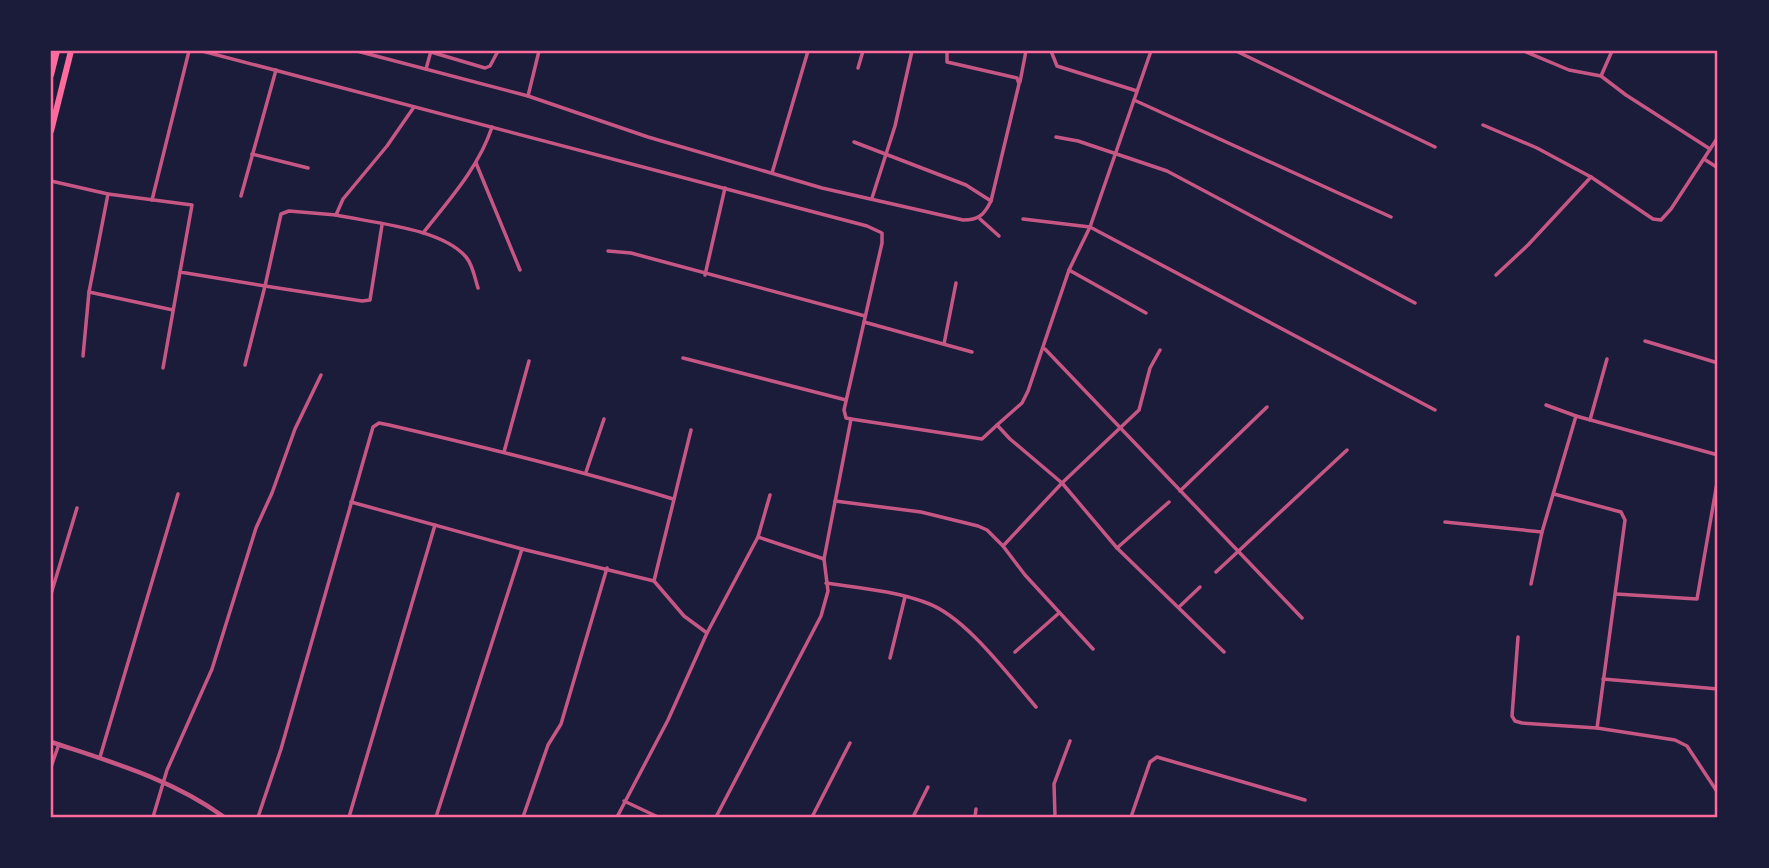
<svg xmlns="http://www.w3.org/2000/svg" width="1769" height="868" viewBox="0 0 1769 868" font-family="Raleway,sans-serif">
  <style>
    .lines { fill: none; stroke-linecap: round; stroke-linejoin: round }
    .minor { stroke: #c65784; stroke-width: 3.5 }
    .tertiary { stroke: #c65784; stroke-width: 4.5 }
    .primary { stroke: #ff6b9d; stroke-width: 6 }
    .neatline { fill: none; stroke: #ff6b9d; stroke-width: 2.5 }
  </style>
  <rect width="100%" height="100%" fill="#1b1b3a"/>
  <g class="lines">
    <g class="minor">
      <polyline points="202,51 867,226 882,233 882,243 844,410 846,418 851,419 824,559 828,591 821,616 716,817"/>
      <path d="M357,51L528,96L648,137L822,188L963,220C979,220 984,215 991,201L1019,84L1017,78L947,62V51"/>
      <polyline points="1051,51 1057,66 1137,91"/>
      <polyline points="1236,51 1435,147"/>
      <polyline points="1524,51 1569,70 1601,76 1626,95 1710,149"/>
      <polyline points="431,52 485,68 490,66 498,51"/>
      <polyline points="858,68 863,51"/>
      <polyline points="426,69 431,51"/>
      <polyline points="1601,76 1612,51"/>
      <polyline points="1020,82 1026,51"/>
      <polyline points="528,96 539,51"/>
      <polyline points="1134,100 1391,217"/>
      <polyline points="1483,125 1537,148 1591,177"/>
      <polyline points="1056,137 1078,141 1167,171 1415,303"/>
      <polyline points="854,142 966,185 991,201"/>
      <polyline points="252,154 308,168"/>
      <polyline points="1704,159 1718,168"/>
      <polyline points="476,163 520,270"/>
      <polyline points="772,173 808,51"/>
      <polyline points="51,181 108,194 192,205 180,272 265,286 281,214 289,211 336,215 343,199 387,146 414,107"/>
      <polyline points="241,196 276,70"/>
      <polyline points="872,198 895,126 912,51"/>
      <polyline points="152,200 189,51"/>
      <path d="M336,215C373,223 441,228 466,257C473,265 475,279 478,288"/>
      <polyline points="980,219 999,236"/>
      <polyline points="1023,219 1090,227 1435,410"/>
      <path d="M423,233C449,200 479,167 492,127"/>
      <polyline points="608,251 631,253 865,316"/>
      <polyline points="1069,270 1146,313"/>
      <polyline points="705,275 725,188"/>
      <polyline points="1496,275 1528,245 1591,177 1653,219 1661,220 1671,209 1718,137"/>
      <polyline points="89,292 173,310"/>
      <polyline points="864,322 972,352"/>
      <polyline points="1645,341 1718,363"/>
      <polyline points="944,344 956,283"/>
      <polyline points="1045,349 1302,618"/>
      <polyline points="83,356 89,292 108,194"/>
      <polyline points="683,358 846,400"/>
      <polyline points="245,365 265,286 362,301 370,300 382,225"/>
      <polyline points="163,368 180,272"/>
      <polyline points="1546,405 1576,416"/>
      <polyline points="851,419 982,439 997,425 1010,439 1062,483 1117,548 1224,652"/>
      <polyline points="1590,420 1607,359"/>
      <polyline points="997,425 1022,403 1028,391 1069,270 1090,227 1151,51"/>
      <polyline points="504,452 529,361"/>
      <polyline points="586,472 604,419"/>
      <polyline points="1180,491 1267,407"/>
      <polyline points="1554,494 1621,512 1625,520 1597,728"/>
      <polyline points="835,501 921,512 978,526 987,530 1003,546 1062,483 1139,410 1150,368 1160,350"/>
      <polyline points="351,502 522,549 654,581 684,616 707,633"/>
      <polyline points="1445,522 1542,532"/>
      <polyline points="758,537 824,559"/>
      <polyline points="1003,546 1025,575 1093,649"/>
      <polyline points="1117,548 1169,502"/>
      <polyline points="1216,572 1347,450"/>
      <polyline points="654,581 691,430"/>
      <path d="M826,583C859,588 896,591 927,603C966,617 1009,676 1036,707"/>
      <polyline points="1531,584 1542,532 1576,416 1718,455"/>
      <polyline points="51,594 77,508"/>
      <polyline points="1616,594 1697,599 1718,477"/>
      <polyline points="1179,607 1200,587"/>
      <polyline points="1518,637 1512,716 1515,721 1522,723 1597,728 1675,740 1687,746 1718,793"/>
      <polyline points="1015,652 1059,613"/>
      <polyline points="890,658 905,597"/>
      <polyline points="1603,679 1718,689"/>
      <polyline points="100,757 178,494"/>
      <polyline points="51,767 59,744"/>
      <polyline points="624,801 658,817"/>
      <polyline points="153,817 167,770 212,669 256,528 272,493 295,429 321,375"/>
      <path d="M258,817L281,749L373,427L379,423L389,425C484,447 579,470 673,499"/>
      <polyline points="349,817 435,525"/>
      <polyline points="436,817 522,549"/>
      <polyline points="523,817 548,745 561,724 607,568"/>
      <polyline points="617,817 668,720 707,633 758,537 770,495"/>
      <polyline points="812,817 850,743"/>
      <polyline points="913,817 928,787"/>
      <polyline points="975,817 976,809"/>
      <polyline points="1055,817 1054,784 1070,741"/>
      <polyline points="1131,817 1150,762 1157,757 1305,800"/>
      <polyline points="1715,817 1718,815"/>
    </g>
    <path class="tertiary" d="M51,742C111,762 172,779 224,817"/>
    <g class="primary">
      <polyline points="51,75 57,51"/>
      <polyline points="51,131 71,51"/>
    </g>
  </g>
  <rect width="1769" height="868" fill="none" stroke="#1b1b3a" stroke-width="105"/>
  <rect x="52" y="52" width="1664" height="764" class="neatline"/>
</svg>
